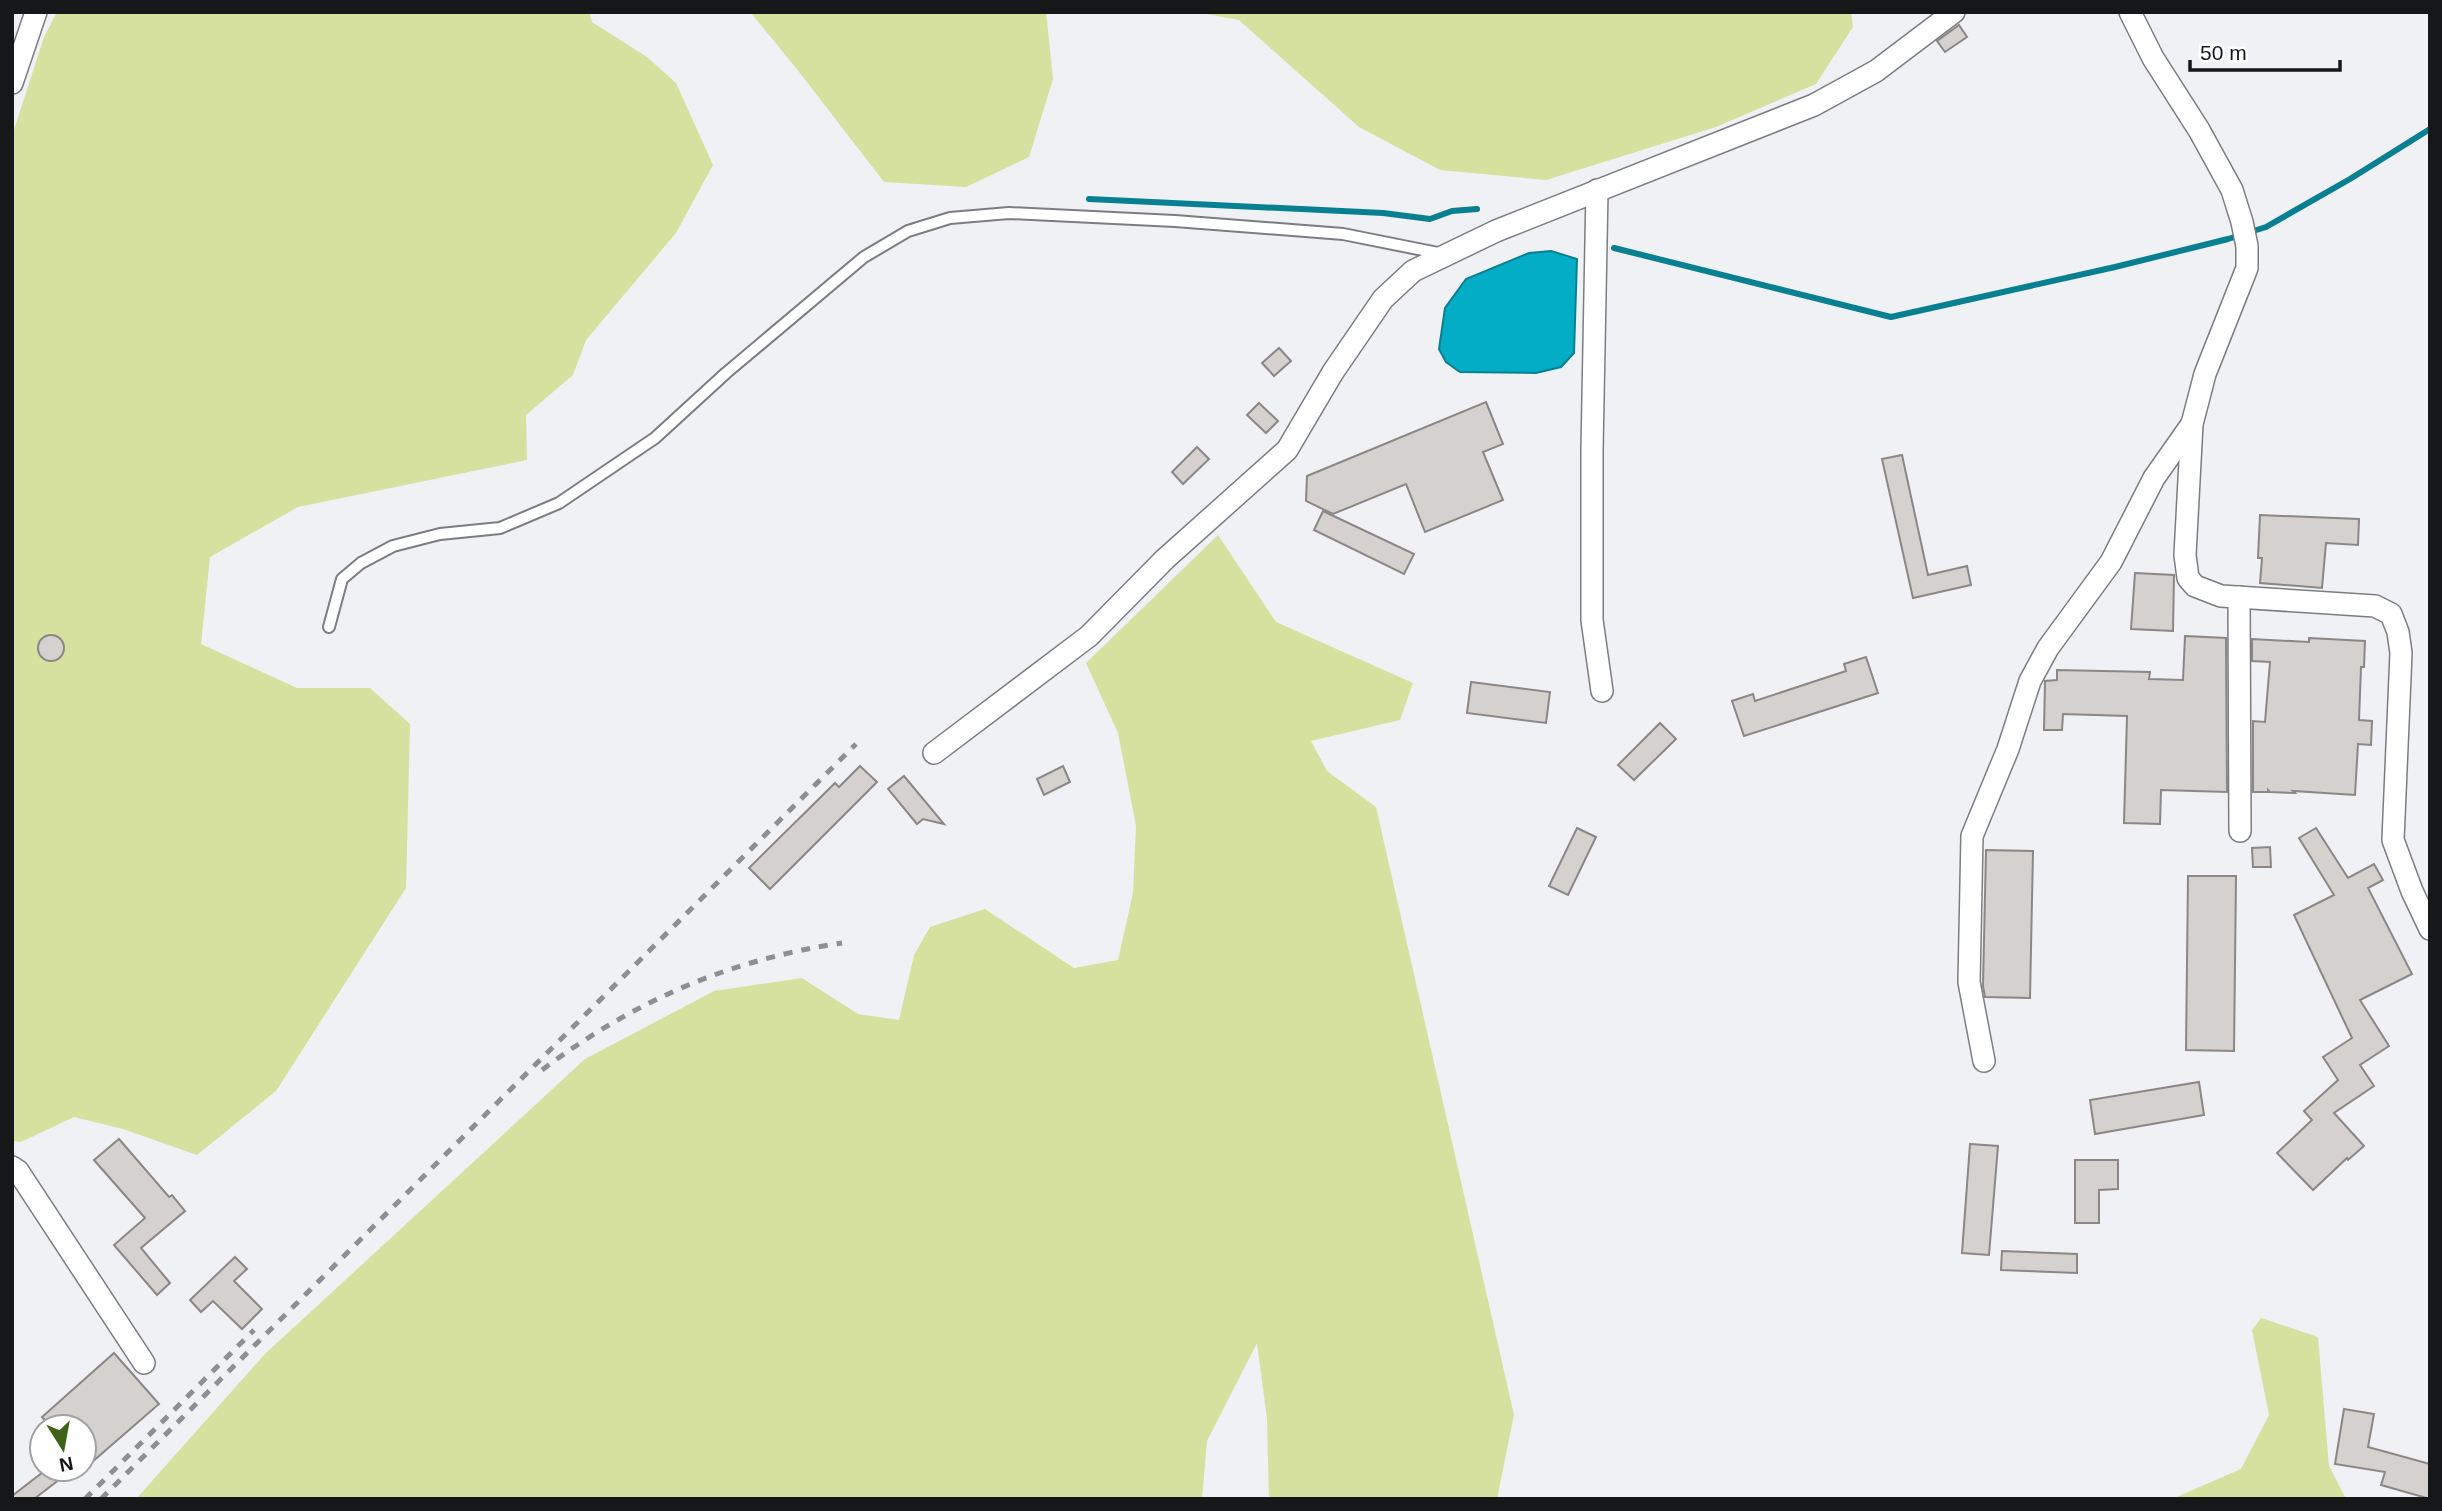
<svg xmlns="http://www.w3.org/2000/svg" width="2442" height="1511" viewBox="0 0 2442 1511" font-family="Arial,sans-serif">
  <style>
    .green { fill: #d6e09f }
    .water { fill: #03adc5; stroke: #098091; stroke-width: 2 }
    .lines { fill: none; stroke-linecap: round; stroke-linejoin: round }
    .stream { stroke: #098091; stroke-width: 6 }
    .building { fill: #d4d1ce; stroke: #8a8784; stroke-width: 2 }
    .service-casing { stroke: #7b7d81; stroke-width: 14 }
    .minor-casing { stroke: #7b7d81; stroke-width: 24 }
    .service { stroke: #fff; stroke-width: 10 }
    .minor { stroke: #fff; stroke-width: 21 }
    .rail { stroke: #8d8f92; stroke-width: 5; stroke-dasharray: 9 9; stroke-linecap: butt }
  </style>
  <rect width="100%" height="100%" fill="#eff1f5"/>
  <g class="green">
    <polygon points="57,12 589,12 592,22 647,57 676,83 713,165 676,233 586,340 573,375 526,415 527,460 298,507 210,557 201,644 297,688 370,688 410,724 406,888 276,1091 197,1155 123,1129 74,1117 21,1142 12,1141 12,136 44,37"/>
    <polygon points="750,12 1046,12 1053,79 1029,157 966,187 884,182 796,68"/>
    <polygon points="1195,12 1851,12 1853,27 1816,84 1716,127 1546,180 1440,170 1359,127 1239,20"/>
    <polygon points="1218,535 1276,622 1413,683 1400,720 1311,741 1327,771 1376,807 1514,1415 1497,1499 1269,1499 1267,1419 1257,1343 1207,1441 1202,1499 136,1499 265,1354 585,1059 714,991 802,978 858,1014 899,1020 914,955 930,927 985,909 1074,968 1118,960 1133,893 1136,826 1118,733 1086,663"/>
    <polygon points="2261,1318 2318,1337 2329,1466 2346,1499 2172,1499 2241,1469 2269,1415 2252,1330"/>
  </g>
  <polygon class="water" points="1551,251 1577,259 1574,353 1561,367 1536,373 1460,372 1446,362 1439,349 1445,308 1466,279 1529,253"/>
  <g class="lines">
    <g class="stream">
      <polyline points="1089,199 1383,213 1430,219 1452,211 1477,209"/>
      <polyline points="1614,248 1891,317 2115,267 2228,239 2266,227 2350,179 2430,129"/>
    </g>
  </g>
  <g class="building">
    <polygon points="1959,25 1967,37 1945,52 1937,41"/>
    <polygon points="1279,348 1291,361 1274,376 1262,363"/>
    <polygon points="1486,402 1503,444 1483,452 1503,500 1425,532 1406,484 1333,514 1306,501 1307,476"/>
    <polygon points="1259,403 1278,421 1266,433 1247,415"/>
    <polygon points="1197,447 1209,459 1183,484 1172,472"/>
    <polygon points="1902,455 1928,575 1967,566 1971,585 1913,598 1882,459"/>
    <polygon points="1323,511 1414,554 1404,574 1314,530"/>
    <polygon points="2260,515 2359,519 2358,545 2326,543 2322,588 2260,583 2262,558 2258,558"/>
    <polygon points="2135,573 2174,575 2173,631 2131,629"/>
    <circle cx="51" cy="648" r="13"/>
    <polygon points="2185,636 2226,638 2227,792 2161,790 2160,824 2124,823 2127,716 2063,714 2062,730 2044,730 2045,681 2057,680 2057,670 2150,672 2149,679 2183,680"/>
    <polygon points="2309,638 2365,641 2364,667 2361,667 2359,720 2372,721 2371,745 2358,744 2355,795 2293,791 2295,793 2270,792 2268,790 2268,792 2253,792 2253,721 2265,722 2270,662 2252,661 2252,639 2309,642"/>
    <polygon points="1866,657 1878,693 1744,736 1732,701 1753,694 1755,701 1846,671 1844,664"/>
    <polygon points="1471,682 1550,692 1546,723 1467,713"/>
    <polygon points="1660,723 1676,739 1634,780 1618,765"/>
    <polygon points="860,766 877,782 770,889 749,868 835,783 839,787"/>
    <polygon points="1063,766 1070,782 1044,795 1037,779"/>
    <polygon points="904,776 944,824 923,819 917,824 888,789"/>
    <polygon points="1577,828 1596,837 1568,895 1549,886"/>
    <polygon points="2316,828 2348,878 2374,864 2383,880 2368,888 2412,974 2360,1000 2389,1046 2360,1065 2374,1086 2334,1113 2364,1146 2348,1160 2347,1158 2313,1190 2277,1153 2312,1120 2304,1111 2338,1080 2323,1057 2352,1038 2294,915 2334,895 2299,838"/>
    <polygon points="2270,847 2271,867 2253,867 2252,848"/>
    <polygon points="1986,850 2033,851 2030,998 1985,997 1983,986"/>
    <polygon points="2188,876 2236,876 2234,1051 2186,1050"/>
    <polygon points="2199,1082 2204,1115 2095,1134 2090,1100"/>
    <polygon points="119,1139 169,1197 172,1195 185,1211 141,1248 170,1283 157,1295 114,1245 145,1218 94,1160"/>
    <polygon points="1970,1144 1998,1146 1989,1255 1962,1253"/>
    <polygon points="2075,1160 2118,1160 2118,1189 2099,1190 2099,1223 2075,1223"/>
    <polygon points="2002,1251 2077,1254 2077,1273 2001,1270"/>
    <polygon points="235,1257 247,1269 234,1281 262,1309 242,1329 213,1301 201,1312 190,1300"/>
    <polygon points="114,1353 159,1404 84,1469 84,1427 51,1427 42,1417"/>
    <polygon points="2344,1409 2374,1414 2368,1447 2430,1464 2430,1499 2381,1485 2385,1472 2335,1464"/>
    <polygon points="47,1469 52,1469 60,1479 34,1499 12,1499 12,1496"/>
  </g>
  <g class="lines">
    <g class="service-casing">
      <polyline id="service" points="329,627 342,579 361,563 393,546 440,534 500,528 559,503 655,438 726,373 864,257 908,231 950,218 1009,213 1175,221 1343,234 1443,254"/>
    </g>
    <g class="minor-casing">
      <g id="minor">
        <polyline points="2130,12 2153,58 2199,130 2232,190 2242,222 2247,246 2247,268 2205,374 2192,424 2185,555 2188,578 2195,586 2221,596 2375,606 2391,614 2398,632 2401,653 2393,840 2412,891 2430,929"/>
        <polyline points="12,83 36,12"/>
        <polyline points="1597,190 1592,450 1592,620 1602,691"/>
        <polyline points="2239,597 2240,831"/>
        <polyline points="934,753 1089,636 1165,559 1287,450 1333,372 1383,299 1413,271 1496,231 1814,105 1876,71 1954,12"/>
        <polyline points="1984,1061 1969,982 1972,836 2008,749 2030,681 2048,648 2111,562 2154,478 2192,424"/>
        <polyline points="12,1167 18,1171 144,1363"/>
      </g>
    </g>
    <use href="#service" class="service"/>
    <use href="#minor" class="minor"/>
    <g class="rail">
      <path d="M542,1070C634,1001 728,960 842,943"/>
      <polyline points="85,1499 254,1330"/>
      <polyline points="101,1499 856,744"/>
    </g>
  </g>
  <rect width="2442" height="1511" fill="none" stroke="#161719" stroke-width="28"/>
  <g transform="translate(63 1448) rotate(169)"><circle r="33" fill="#fefeff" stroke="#a1a2a3" stroke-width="2"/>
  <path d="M0-5L12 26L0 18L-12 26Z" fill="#3f6118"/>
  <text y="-10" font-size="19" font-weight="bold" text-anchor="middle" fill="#161719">N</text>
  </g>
  <path d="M2190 60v10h150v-10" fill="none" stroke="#161719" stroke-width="3.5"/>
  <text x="2200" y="60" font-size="21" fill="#161719" stroke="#fefeff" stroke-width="5" paint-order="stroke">50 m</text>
</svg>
